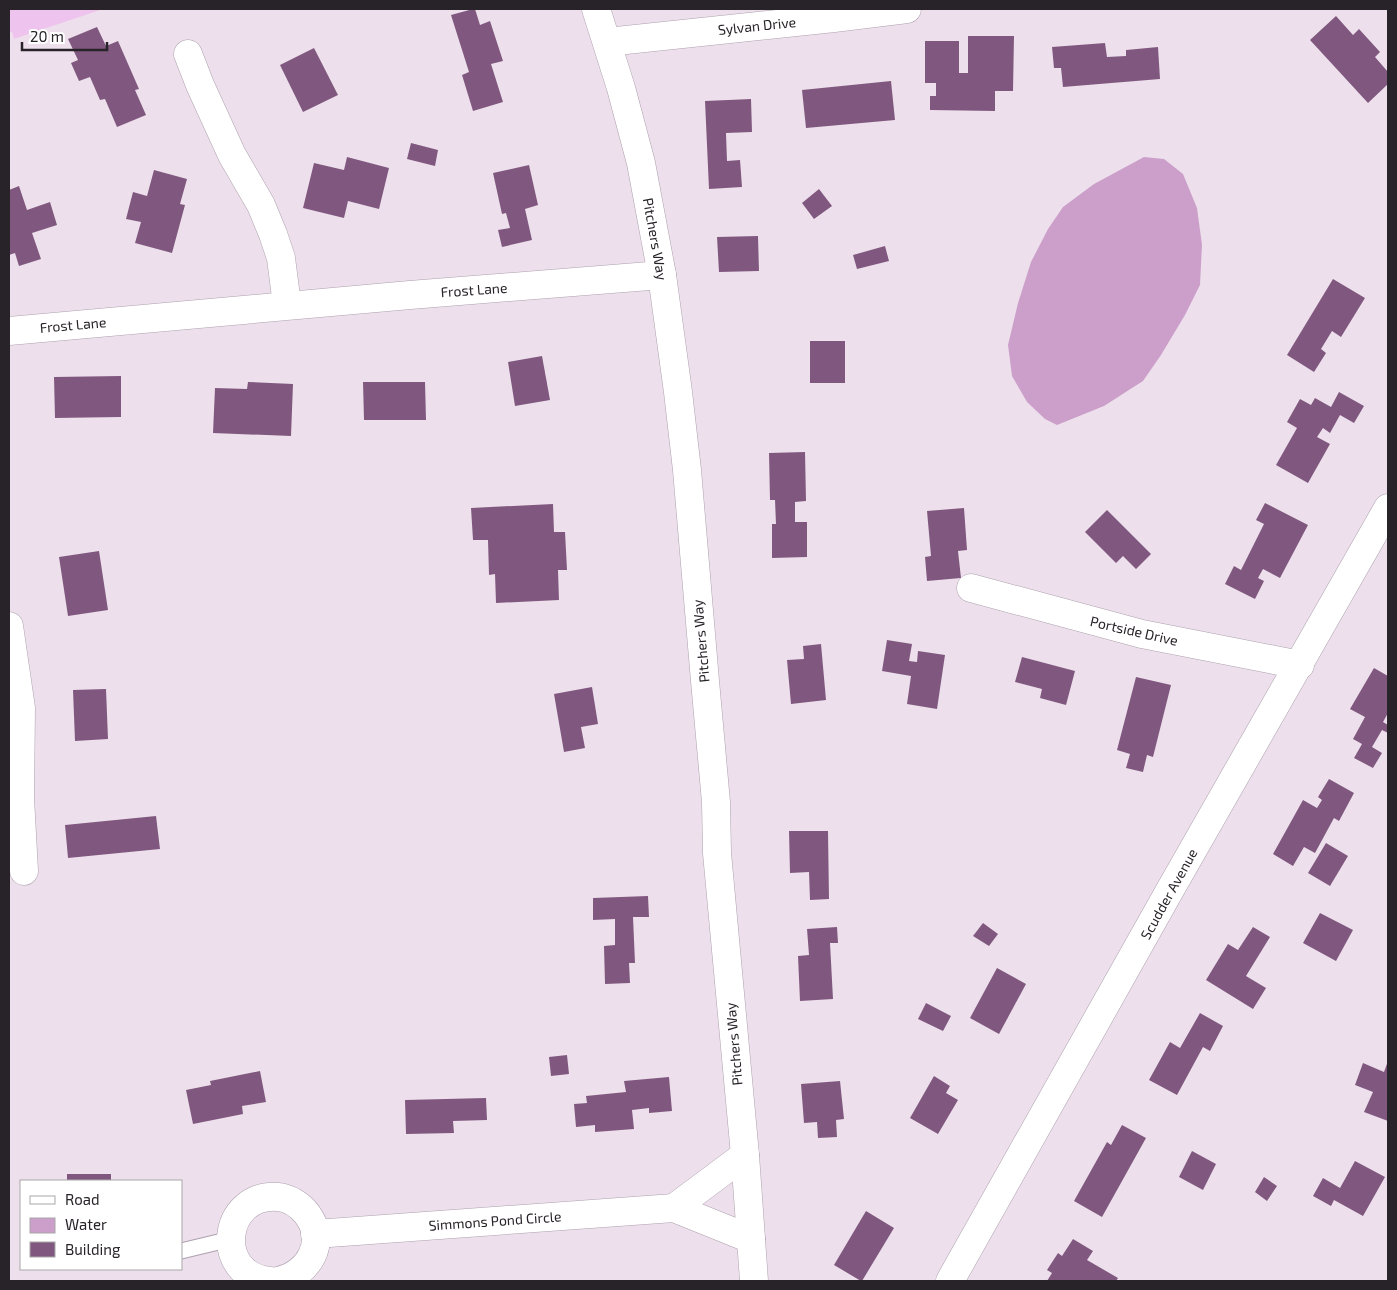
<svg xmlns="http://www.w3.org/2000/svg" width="1397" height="1290" viewBox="0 0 1397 1290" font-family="'Exo 2',sans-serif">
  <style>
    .green { fill: #eec3ed }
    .water { fill: #cb9fca }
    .building { fill: #80587f }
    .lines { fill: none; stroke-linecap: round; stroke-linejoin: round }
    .lane-casing { stroke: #ada1ad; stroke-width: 17 }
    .street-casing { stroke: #ada1ad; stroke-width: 29 }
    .secondary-casing { stroke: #ada1ad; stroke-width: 29 }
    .lane { stroke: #fff; stroke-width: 15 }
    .street { stroke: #fff; stroke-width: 28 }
    .secondary { stroke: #fff; stroke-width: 28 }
    .labels { text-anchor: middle; stroke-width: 5; stroke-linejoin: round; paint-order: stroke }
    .street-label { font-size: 14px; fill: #282328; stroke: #fff }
  </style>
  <rect width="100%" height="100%" fill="#ede0ec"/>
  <polygon class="green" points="9,9 103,9 14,39 12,32 9,32"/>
  <polygon class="water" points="1144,157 1164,159 1183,174 1197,208 1202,245 1200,285 1185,315 1161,355 1143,381 1104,406 1057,425 1045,419 1027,402 1012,376 1008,345 1018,303 1031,262 1048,229 1063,207 1094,184"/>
  <g class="building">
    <polygon points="473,9 475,9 480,25 490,21 503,61 491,64 503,102 473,111 462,75 469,72 451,15"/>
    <polygon points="1336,16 1353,35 1359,29 1380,52 1375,57 1388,72 1388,84 1368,103 1310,40"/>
    <polygon points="97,27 106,46 118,41 139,89 135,90 146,115 117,127 105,99 100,100 90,77 79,81 71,63 78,60 68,39"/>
    <polygon points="968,36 1014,36 1013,91 995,91 995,111 930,110 930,96 936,96 936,83 925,83 925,41 959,41 959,73 968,73"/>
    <polygon points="1105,43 1107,57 1126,56 1126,50 1158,47 1160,79 1063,87 1061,68 1054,68 1052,47"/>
    <polygon points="314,48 338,95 303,112 280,65"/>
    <polygon points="891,81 895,120 806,128 802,90"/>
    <polygon points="751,99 752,132 726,133 727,161 740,160 742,187 709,189 705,101"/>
    <polygon points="411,143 438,150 435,166 407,159"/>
    <polygon points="347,157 389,168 379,209 348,201 344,218 303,208 314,163 344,170"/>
    <polygon points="529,165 538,205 525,209 532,240 502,247 498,230 510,228 506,213 502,214 493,173"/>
    <polygon points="154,170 187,179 180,204 185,205 172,253 135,243 141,222 126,219 133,192 147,196"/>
    <polygon points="19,186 27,210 50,202 57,225 32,233 41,259 19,266 15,253 9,255 9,190"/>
    <polygon points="819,189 832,206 814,219 802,203"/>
    <polygon points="758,236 759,271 719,272 717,237"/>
    <polygon points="885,246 889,261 857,269 853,255"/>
    <polygon points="1333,279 1365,298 1341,337 1332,331 1321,349 1326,353 1314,372 1287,355"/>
    <rect x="810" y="341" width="35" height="42"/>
    <polygon points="542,356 550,400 515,406 508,362"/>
    <polygon points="121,376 121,417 55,418 54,377"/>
    <polygon points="248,382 293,384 291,436 213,433 215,388 247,389"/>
    <polygon points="363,382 425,382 426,420 364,420"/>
    <polygon points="1339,392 1364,406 1354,423 1340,415 1330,433 1323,428 1317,437 1330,444 1308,483 1276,465 1297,428 1287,422 1300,399 1311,405 1315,398 1331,407"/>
    <polygon points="805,452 806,501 795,502 795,522 807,522 807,557 772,558 772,524 776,524 775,500 770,500 769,453"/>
    <polygon points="1265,503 1308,525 1280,578 1263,569 1258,578 1264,581 1255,599 1225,584 1234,566 1241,570 1264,524 1256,520"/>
    <polygon points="553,504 554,532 565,532 567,570 558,570 559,600 496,603 495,574 489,575 488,540 473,540 471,508"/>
    <polygon points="964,508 967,550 958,551 961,578 927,581 925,557 931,556 927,511"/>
    <polygon points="1107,510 1151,554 1136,569 1123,556 1116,563 1085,532"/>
    <polygon points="99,551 108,610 68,616 59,557"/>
    <polygon points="887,640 912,644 909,661 917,662 918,651 945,655 937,709 907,704 911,676 882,671"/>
    <polygon points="821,644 826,700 791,704 787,660 804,659 803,646"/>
    <polygon points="1022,657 1075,671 1066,705 1040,698 1042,689 1015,682"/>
    <polygon points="1374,668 1388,676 1388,713 1383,722 1388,725 1388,733 1382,730 1372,747 1382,753 1373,768 1354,758 1362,744 1353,739 1365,717 1350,709"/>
    <polygon points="1136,677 1171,685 1153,757 1147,755 1143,772 1126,768 1130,754 1117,750"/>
    <polygon points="592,687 598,724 581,727 585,748 564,752 554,694"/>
    <polygon points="106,689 108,739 75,741 73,690"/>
    <polygon points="1329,779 1354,793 1339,821 1334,818 1315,853 1304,847 1293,866 1273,854 1303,800 1317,808 1322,800 1318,797"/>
    <polygon points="156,816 160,849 68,858 65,825"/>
    <polygon points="789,831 828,831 829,899 810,900 809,872 790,873"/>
    <polygon points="1326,843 1348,856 1330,886 1308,873"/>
    <polygon points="648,896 649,917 633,917 635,963 629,963 630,983 605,984 604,946 615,945 615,919 593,920 593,898"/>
    <polygon points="1320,913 1353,930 1336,961 1303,943"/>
    <polygon points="983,923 998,934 989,946 973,936"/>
    <polygon points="837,927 838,943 830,943 833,999 800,1001 798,956 809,955 807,929"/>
    <polygon points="1253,927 1270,937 1246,976 1266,988 1253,1009 1206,980 1228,944 1238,950"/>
    <polygon points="997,968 1026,984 999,1034 970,1018"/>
    <polygon points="926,1003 951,1016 943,1031 918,1019"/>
    <polygon points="1200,1013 1223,1026 1210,1051 1203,1047 1177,1095 1149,1080 1170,1042 1180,1048"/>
    <polygon points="567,1055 569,1074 551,1076 549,1057"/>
    <polygon points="1388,1061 1388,1121 1364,1112 1373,1092 1355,1085 1363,1063 1384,1072"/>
    <polygon points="260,1071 266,1102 242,1106 243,1114 193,1124 186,1090 211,1085 210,1081"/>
    <polygon points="934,1076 950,1086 946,1093 958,1100 938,1134 910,1118"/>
    <polygon points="669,1077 672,1111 649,1113 649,1108 632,1110 634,1129 595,1132 595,1125 576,1127 574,1104 587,1103 586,1096 626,1092 624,1081"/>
    <polygon points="840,1081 844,1119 836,1120 837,1137 818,1138 817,1122 804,1123 801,1084"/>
    <polygon points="486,1098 487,1120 453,1121 454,1133 406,1134 405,1100"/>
    <polygon points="1122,1125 1146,1138 1102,1217 1074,1201 1107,1142 1111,1145"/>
    <polygon points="1192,1151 1216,1164 1203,1190 1179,1177"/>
    <polygon points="1355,1161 1385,1177 1363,1216 1334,1200 1331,1206 1313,1196 1323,1178 1340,1188"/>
    <rect x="67" y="1174" width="44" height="7"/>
    <polygon points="1264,1177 1277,1186 1267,1201 1255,1192"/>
    <polygon points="866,1211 894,1228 862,1281 861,1281 834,1265"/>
    <polygon points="1073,1239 1093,1251 1087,1260 1118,1278 1116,1281 1047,1281 1052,1273 1047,1270 1058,1253 1062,1256"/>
  </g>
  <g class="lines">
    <g class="lane-casing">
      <polyline id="lane" points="181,1251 231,1239"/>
    </g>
    <g class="street-casing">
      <g id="street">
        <polyline points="607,42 834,18 907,9"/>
        <polyline points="188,54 200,85 232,155 261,205 273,234 281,258 287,305"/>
        <polyline points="9,331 410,295 662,275"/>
        <polyline points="971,588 1142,634 1300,665"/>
        <polyline points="9,626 21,708 20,798 24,871"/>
        <polyline points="674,1208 745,1155"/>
        <polyline points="315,1234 674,1208 751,1239"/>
        <path d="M270,1281C213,1276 221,1193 278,1197C289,1198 300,1205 307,1214C328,1242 309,1274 278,1281"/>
      </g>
    </g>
    <g class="secondary-casing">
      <g id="secondary">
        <polyline points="596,9 621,88 641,163 662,275 678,392 687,470 705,681 716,802 717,853 745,1155 754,1281"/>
        <polyline points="950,1281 1170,890 1388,508"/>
      </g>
    </g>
    <use href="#lane" class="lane"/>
    <use href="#street" class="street"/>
    <use href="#secondary" class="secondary"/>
  </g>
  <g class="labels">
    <g class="street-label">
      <text transform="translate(757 26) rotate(-6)" y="5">Sylvan Drive</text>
      <text transform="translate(655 239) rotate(80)" y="5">Pitchers Way</text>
      <text transform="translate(474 290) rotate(-4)" y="5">Frost Lane</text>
      <text transform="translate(73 325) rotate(-5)" y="5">Frost Lane</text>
      <text transform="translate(1134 631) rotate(13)" y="5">Portside Drive</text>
      <text transform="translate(701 641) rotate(-95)" y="5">Pitchers Way</text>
      <text transform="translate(1169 894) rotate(-61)" y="5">Scudder Avenue</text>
      <text transform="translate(734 1044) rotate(-95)" y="5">Pitchers Way</text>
      <text transform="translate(495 1221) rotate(-4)" y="5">Simmons Pond Circle</text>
    </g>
  </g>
  <rect width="1397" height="1290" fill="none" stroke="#282328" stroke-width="20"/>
  <rect x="20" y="1180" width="162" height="90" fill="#ffffff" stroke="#a9a7a9"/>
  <rect x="30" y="1196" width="25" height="8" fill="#ffffff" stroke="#a9a7a9"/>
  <text x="65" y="1205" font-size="15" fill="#282328">Road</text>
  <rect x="30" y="1218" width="25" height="15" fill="#cb9fca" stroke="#a9a7a9"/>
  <text x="65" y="1230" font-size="15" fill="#282328">Water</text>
  <rect x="30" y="1242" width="25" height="15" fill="#80587f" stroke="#a9a7a9"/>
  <text x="65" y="1255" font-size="15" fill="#282328">Building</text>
  <path d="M22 42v8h85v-8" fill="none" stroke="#282328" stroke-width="2.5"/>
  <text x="30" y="42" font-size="15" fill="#282328" stroke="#ffffff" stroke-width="4" paint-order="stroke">20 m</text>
</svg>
